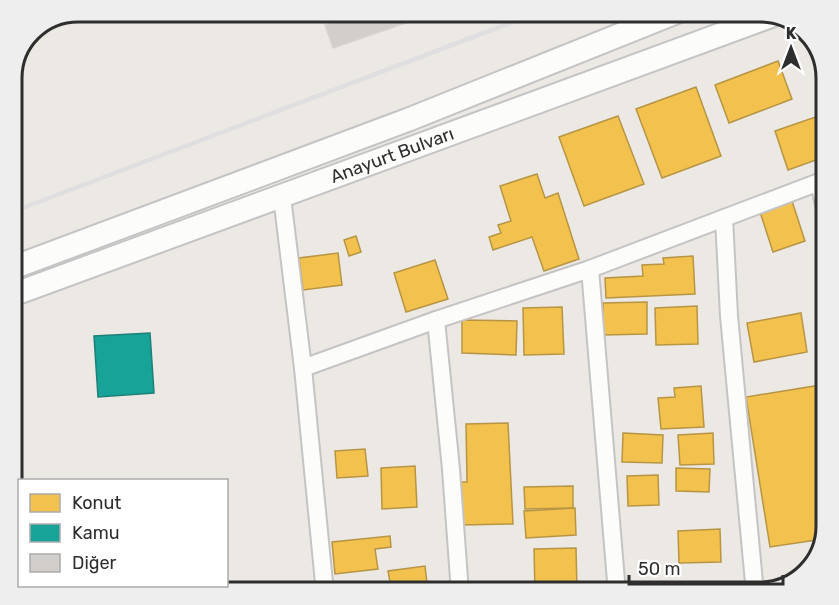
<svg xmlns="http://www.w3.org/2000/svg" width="839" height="605" viewBox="0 0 839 605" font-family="Rubik,sans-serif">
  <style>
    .homes { fill: #f2c14e; stroke: #b79544; stroke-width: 1.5 }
    .public { fill: #17a398; stroke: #1e8078; stroke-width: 1.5 }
    .building { fill: #d1cecb; stroke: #d7d4d0; stroke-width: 1.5 }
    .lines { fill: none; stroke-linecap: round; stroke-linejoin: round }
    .street-casing { stroke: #c5c4c5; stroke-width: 20 }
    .secondary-casing { stroke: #c5c4c5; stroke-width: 26 }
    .street { stroke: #fcfcfb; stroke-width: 16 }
    .secondary { stroke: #fcfcfb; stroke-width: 22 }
    .rail { stroke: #dfdfe1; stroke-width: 4.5 }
    .labels { text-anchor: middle; stroke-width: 6; stroke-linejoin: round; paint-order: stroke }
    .street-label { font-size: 18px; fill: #2e2e2e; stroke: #fff }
    .rim { fill: none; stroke: #2e2e2e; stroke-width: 3 }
  </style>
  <rect width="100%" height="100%" fill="#ece8e4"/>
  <g class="homes">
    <polygon points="778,61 792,99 729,123 715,85"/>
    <polygon points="696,87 721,156 662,178 636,109"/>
    <polygon points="827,113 827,156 788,170 775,131"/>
    <polygon points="618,116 644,184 584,206 559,137"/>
    <polygon points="537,174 545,198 558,193 579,259 544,271 532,237 493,250 489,237 501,233 498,225 511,221 500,186"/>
    <polygon points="792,201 805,241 773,252 760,212"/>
    <polygon points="356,236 361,252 349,256 344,240"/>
    <polygon points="338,253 342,285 303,290 299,258"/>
    <polygon points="693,256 695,294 606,298 605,278 643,276 642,265 664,264 663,258"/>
    <polygon points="435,260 448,299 406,312 394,273"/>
    <polygon points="647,302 647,334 603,335 603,303"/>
    <polygon points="697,306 698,344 656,345 655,308"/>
    <polygon points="562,307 564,354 524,355 523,308"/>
    <polygon points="801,313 807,352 754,362 747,323"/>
    <polygon points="462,320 517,321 516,355 462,353"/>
    <polygon points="827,384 827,527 823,539 770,547 746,397"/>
    <polygon points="701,386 704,427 661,429 658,398 675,397 674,388"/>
    <polygon points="508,423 513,524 461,525 460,482 467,482 466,424"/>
    <polygon points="623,433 663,435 662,463 622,462"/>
    <polygon points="713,433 714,464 680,465 678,435"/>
    <polygon points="365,449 368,476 337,478 335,451"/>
    <polygon points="415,466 417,507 382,509 381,468"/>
    <polygon points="676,468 710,469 709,492 676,491"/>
    <polygon points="658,475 659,505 628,506 627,476"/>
    <polygon points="573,486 573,508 525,509 524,487"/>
    <polygon points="575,508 576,535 526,538 524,511"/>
    <polygon points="720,529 721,562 679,563 678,531"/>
    <polygon points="390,536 391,547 375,549 378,569 335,574 332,542"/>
    <polygon points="576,548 577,592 535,593 534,549"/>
    <polygon points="425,566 428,592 392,593 388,571"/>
  </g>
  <polygon class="public" points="150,333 154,393 98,397 94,336"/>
  <polygon class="building" points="362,12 432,12 432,14 333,48 325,25"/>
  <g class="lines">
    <g class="street-casing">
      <g id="street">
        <polyline points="819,182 827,219"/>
        <polyline points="282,197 303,368 325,593"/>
        <polyline points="724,218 729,316 755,593"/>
        <polyline points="590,269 617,593"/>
        <polyline points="436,320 451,469 460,593"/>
        <polyline points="303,368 436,320 590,269 827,179"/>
      </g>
    </g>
    <g class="secondary-casing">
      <g id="secondary">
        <polyline points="12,268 410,119 677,12"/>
        <path id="s1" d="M12,295L771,16"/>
      </g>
    </g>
    <use href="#street" class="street"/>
    <use href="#secondary" class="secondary"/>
    <polyline class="rail" points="12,212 539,12"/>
  </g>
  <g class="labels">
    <g class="street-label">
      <text dy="6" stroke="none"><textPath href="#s1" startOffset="405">Anayurt Bulvarı</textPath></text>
    </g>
  </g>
  <path d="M0 0H839V605H0ZM78 22H760A56 56 0 0 1 816 78V526A56 56 0 0 1 760 582H78A56 56 0 0 1 22 526V78A56 56 0 0 1 78 22Z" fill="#eee" fill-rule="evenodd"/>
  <path class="rim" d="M78 22H760A56 56 0 0 1 816 78V526A56 56 0 0 1 760 582H78A56 56 0 0 1 22 526V78A56 56 0 0 1 78 22Z"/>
  <rect x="18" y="479" width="210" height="108" fill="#ffffff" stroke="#ababab" stroke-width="1.5"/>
  <rect x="30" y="494" width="30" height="18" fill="#f2c14e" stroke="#ababab" stroke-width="1.5"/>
  <text x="72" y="509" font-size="18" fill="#2e2e2e">Konut</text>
  <rect x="30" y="524" width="30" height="18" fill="#17a398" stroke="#ababab" stroke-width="1.5"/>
  <text x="72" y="539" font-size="18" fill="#2e2e2e">Kamu</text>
  <rect x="30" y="554" width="30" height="18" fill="#d1cecb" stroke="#ababab" stroke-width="1.5"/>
  <text x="72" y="569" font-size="18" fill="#2e2e2e">Diğer</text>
  <g transform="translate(791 48)" stroke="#ffffff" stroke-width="4.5" paint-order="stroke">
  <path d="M0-4.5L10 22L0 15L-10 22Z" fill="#2e2e2e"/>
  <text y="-9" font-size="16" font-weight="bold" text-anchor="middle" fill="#2e2e2e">K</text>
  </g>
  <path d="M629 575v9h154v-9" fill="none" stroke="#2e2e2e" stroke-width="3"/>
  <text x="638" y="575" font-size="18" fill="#2e2e2e" stroke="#ffffff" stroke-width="4.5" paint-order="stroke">50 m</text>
</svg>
